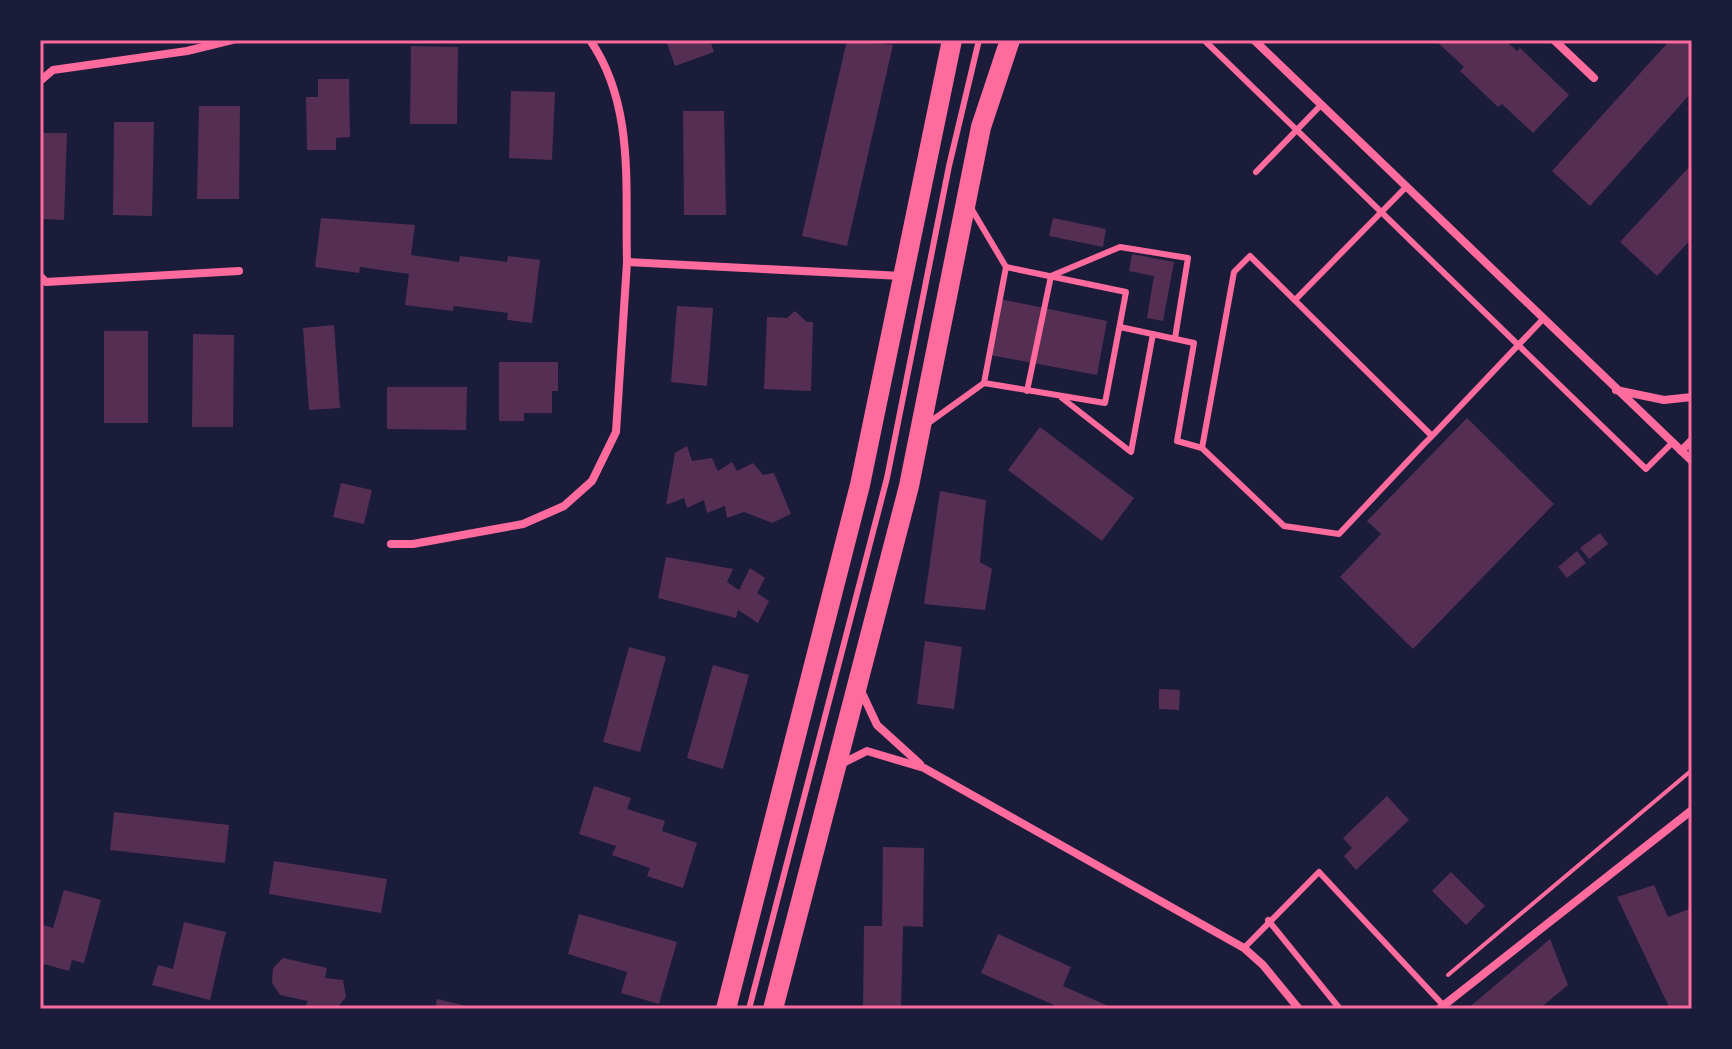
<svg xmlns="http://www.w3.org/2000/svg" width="1732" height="1049" viewBox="0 0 1732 1049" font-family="'Noto Sans',sans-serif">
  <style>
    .building { fill: #542f53 }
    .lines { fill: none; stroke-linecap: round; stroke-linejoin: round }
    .path { stroke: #ff6b9d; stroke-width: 4 }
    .service { stroke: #ff6b9d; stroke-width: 6 }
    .minor { stroke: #ff6b9d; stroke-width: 8 }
    .primary { stroke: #ff6b9d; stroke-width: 20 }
    .neatline { fill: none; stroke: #ff6b9d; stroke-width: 3 }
  </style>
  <rect width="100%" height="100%" fill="#1b1b3a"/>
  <g class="building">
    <polygon points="666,40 710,40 714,52 675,66"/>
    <polygon points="847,40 893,45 847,246 802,236"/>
    <polygon points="1435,40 1505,40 1517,51 1520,48 1569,95 1533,133 1502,104 1498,107 1460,71 1464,67"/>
    <polygon points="1670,40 1692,40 1692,92 1590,206 1552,171"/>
    <polygon points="411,46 458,47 457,124 410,124"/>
    <polygon points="318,79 349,79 350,137 336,138 336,150 307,150 306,97 318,97"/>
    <polygon points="511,91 555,92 552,160 509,158"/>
    <polygon points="199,106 240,106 239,199 197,199"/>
    <polygon points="683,111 724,111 726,215 684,215"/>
    <polygon points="114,122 154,122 152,216 113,215"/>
    <polygon points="40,133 67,133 64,220 40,219"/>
    <polygon points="1692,164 1692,238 1657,276 1620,242"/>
    <polygon points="321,218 415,225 411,255 459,262 460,256 507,262 508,256 540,260 532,323 507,320 508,313 454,306 453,311 405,305 409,274 360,267 359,273 315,267"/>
    <polygon points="1053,218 1106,229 1103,247 1049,236"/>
    <polygon points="1132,254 1174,262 1163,321 1147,318 1154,276 1129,271"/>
    <polygon points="1000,299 1107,321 1097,375 990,355"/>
    <polygon points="677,306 713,308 707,386 671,382"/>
    <polygon points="795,311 807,322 813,322 811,391 764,389 767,317 787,318"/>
    <polygon points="334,325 340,408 309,410 303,328"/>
    <rect x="104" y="331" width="44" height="92"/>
    <polygon points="193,334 234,335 233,427 192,427"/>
    <polygon points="499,362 558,362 558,391 552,391 552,413 524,413 524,421 499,421"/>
    <polygon points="387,387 467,387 466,430 387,429"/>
    <polygon points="1467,418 1554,504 1413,649 1340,577 1381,534 1367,521"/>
    <polygon points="1040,427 1134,498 1102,541 1008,470"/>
    <polygon points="687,446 692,461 712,458 718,471 732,462 737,471 753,463 763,475 774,473 791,514 772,523 744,512 727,518 725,506 707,513 704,500 687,508 684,498 666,505 675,453"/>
    <polygon points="341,483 372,490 364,524 333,517"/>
    <polygon points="940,491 986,500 980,562 992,569 985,610 924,604"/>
    <polygon points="1600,533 1608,544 1589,559 1580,548"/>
    <polygon points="1577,551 1586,563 1567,578 1558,567"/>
    <polygon points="666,557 733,569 727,582 739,590 750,568 765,578 757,593 769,601 758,623 738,610 736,618 658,598"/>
    <polygon points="925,641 962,647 954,709 917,704"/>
    <polygon points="629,647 666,657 640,752 603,742"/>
    <polygon points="713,665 749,675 723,769 687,758"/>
    <polygon points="1159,689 1180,690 1179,710 1159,709"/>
    <polygon points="594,786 631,798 627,809 665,821 662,831 697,843 683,888 647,876 650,868 612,855 616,846 579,834"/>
    <polygon points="1387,796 1409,820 1356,870 1344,856 1352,848 1343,838"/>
    <polygon points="114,812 229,825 225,863 110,850"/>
    <polygon points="883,847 924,848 923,927 903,926 901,1009 863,1009 864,926 882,926"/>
    <polygon points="274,861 387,879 381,913 269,894"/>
    <polygon points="1451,872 1485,906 1466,925 1432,891"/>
    <polygon points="1654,885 1668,917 1692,908 1692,979 1689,980 1692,1009 1670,1009 1617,897"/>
    <polygon points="64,890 101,900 84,963 72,960 69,971 40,963 40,924 53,928"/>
    <polygon points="579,914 677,942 659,1004 621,993 627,972 568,954"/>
    <polygon points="184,922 226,932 210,1000 152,985 158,965 173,969"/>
    <polygon points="998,934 1071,967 1063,986 1115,1009 1053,1009 1054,1005 981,973"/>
    <polygon points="1550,939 1568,985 1539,1009 1467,1009"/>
    <polygon points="283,958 327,968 325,978 343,980 346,997 336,1009 304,1009 308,1001 280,995 272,983 273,968"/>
    <polygon points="437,999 475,1008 475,1009 435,1009"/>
  </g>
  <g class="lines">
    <polyline class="path" points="1448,975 1692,770"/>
    <g class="service">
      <polyline points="1204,40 1646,469 1672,443"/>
      <polyline points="1256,172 1321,105"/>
      <polyline points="1295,300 1406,187"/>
      <polyline points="1120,327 1194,343 1177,441 1202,448"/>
      <polyline points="984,383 1105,403 1126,292 1006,267"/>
      <polyline points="1027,391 1051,276 1120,247 1188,258 1175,338"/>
      <polyline points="1062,398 1131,452 1153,334"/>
      <polyline points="927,424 984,383 1006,267 971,208"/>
      <polyline points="1432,436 1250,256 1234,272 1202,448 1284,526 1339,534 1424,444 1432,436 1543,319"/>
      <polyline points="1268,920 1340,1009"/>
      <polyline points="1244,948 1319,872 1443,1005"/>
      <polyline points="749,1009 887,478 949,166 979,40"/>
    </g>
    <g class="minor">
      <path d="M590,40C635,105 625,187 627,262L902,276"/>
      <polyline points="1254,40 1692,461"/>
      <polyline points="1554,40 1594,78"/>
      <polyline points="40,81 53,70 187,51 232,40"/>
      <polyline points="40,276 46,282 239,271"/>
      <polyline points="1616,390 1664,400 1692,397"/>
      <polyline points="1681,451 1692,440"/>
      <polyline points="391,544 413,544 523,524 564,506 592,481 616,432 627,262"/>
      <polyline points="862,693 877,725 920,764"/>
      <polyline points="841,764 867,751 924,768 1244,948 1263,965 1299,1009"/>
      <polyline points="1439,1009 1692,810"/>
    </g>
    <g class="primary">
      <polyline points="726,1009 860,485 952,40"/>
      <polyline points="773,1009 909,486 981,127 1010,40"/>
    </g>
  </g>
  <rect width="1732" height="1049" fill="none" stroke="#1b1b3a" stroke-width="84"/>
  <rect x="42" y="42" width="1648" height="965" class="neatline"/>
</svg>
